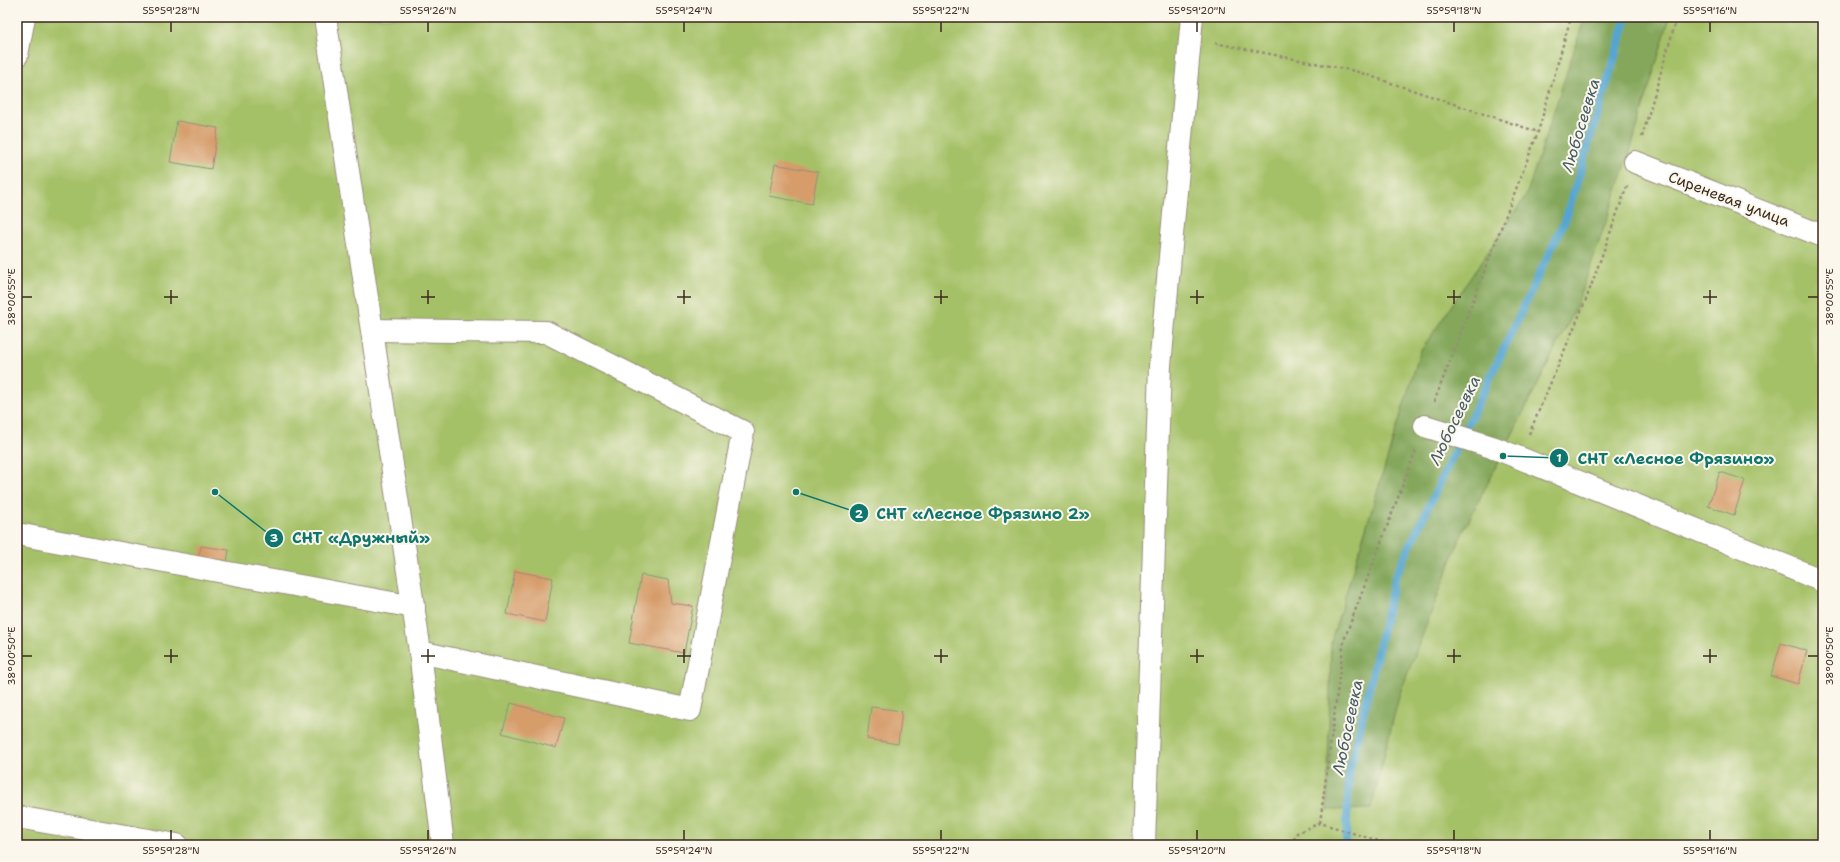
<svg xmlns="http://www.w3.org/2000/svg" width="1840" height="862" viewBox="0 0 1840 862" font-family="'Shantell Sans',sans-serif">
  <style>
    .green { fill: #a5c167; stroke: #707642 }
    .forest { fill: #84a75c; stroke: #60683d }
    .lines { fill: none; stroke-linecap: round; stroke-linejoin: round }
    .stream { stroke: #54a5cf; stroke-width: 8 }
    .building { fill: #d69c6a }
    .minor-casing { stroke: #988c7a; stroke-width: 24 }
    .path { stroke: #988c7a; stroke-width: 2.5; stroke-dasharray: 3 3; stroke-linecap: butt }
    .minor { stroke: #fff; stroke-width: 22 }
    .ticks { fill: none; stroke: #3b2a1e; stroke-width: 1.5 }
    .labels { text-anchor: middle; stroke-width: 4; stroke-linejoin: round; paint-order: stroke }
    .street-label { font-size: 15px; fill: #3b2a1e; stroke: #fbf7ec }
    .water-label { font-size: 16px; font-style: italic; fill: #455b65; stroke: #fbf7ec }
    .leader { fill: none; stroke: #0f766e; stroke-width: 1.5 }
    .callout-dot { fill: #0f766e; stroke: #fbf7ec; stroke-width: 1.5 }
    .mark-label { font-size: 12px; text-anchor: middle; font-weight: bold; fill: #fff }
    .callout-label { font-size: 16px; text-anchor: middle; font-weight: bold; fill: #0f766e; stroke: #fbf7ec; stroke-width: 4; stroke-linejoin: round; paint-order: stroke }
    .neatline { fill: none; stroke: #3b2a1e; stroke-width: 1.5 }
    .ticks-label { font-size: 10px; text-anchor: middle; fill: #3b2a1e }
  </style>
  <rect width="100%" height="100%" fill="#fbf7ec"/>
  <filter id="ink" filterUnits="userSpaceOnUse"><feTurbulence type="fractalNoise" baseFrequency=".025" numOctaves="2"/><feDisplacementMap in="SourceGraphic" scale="8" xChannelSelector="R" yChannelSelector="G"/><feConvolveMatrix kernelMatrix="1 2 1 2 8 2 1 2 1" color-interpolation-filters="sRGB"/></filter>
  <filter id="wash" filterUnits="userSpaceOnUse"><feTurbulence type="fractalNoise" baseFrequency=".012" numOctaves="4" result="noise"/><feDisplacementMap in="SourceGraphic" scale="16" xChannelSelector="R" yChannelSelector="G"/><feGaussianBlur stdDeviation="0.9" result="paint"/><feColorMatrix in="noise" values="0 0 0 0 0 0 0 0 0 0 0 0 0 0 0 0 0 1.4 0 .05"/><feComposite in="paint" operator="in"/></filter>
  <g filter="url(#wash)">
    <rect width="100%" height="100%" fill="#f4edd7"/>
    <polygon class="green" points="17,17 1823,17 1823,845 34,845 17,842"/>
    <polygon class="forest" points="1585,17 1670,17 1626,165 1575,310 1460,538 1399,696 1371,809 1327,810 1331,642 1420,352 1526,196"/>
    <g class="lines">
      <polyline class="stream" points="1346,845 1349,775 1395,577 1566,218 1627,17"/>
    </g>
    <g id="blocks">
      <g class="building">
        <polygon points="177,121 218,128 211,169 170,162"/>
        <polygon points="775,164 818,172 812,204 769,196"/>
        <polygon points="1720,472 1745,480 1734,515 1708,506"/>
        <polygon points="201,546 229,550 226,569 197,565"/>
        <polygon points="515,571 553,578 545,622 507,614"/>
        <polygon points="641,575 668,580 671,603 693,606 684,653 629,643"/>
        <polygon points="1781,643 1807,651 1798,684 1771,676"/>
        <polygon points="511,703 564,718 556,748 502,733"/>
        <polygon points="871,707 902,711 898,744 867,739"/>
      </g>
    </g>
  </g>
  <g filter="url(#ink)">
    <use href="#blocks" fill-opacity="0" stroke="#988c7a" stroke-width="1"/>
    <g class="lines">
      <g class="minor-casing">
        <g id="minor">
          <polyline points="325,17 420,652 443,845"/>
          <polyline points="17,55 24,17"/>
          <polyline points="1635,162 1823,236"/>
          <polyline points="372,330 546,332 743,432 690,710 420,652"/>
          <polyline points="1425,426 1495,448 1823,581"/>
          <polyline points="17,534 414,607"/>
          <polyline points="17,817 177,845"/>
          <polyline points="1144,845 1160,366 1192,17"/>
        </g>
      </g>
      <g class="path">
        <polyline points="1215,43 1355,71 1538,132"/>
        <polyline points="1642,137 1677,17"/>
        <polyline points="1434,402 1538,132 1571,17"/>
        <polyline points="1529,434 1587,297 1627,186"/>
        <polyline points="1320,823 1344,640 1416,450"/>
        <polyline points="1291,845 1297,833 1320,823 1385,843"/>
      </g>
      <use href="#minor" class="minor"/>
    </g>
  </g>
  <path class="ticks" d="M171,22V32M428,22V32M684,22V32M941,22V32M1197,22V32M1454,22V32M1710,22V32M171,290V304M428,290V304M684,290V304M941,290V304M1197,290V304M1454,290V304M1710,290V304M22,297H32M164,297H178M421,297H435M677,297H691M934,297H948M1190,297H1204M1447,297H1461M1703,297H1717M1808,297H1818M171,649V663M428,649V663M684,649V663M941,649V663M1197,649V663M1454,649V663M1710,649V663M22,656H32M164,656H178M421,656H435M677,656H691M934,656H948M1190,656H1204M1447,656H1461M1703,656H1717M1808,656H1818M171,830V840M428,830V840M684,830V840M941,830V840M1197,830V840M1454,830V840M1710,830V840"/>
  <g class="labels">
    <g class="street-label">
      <text transform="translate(1729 199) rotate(21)" y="5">Сиреневая улица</text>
    </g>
    <g class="water-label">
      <text transform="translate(1580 125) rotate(-73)" y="6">Любосеевка</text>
      <text transform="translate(1454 420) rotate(-64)" y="6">Любосеевка</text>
      <text transform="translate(1347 727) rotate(-78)" y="6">Любосеевка</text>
    </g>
  </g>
  <path class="leader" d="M1503 456L1559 458M796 492L859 513M215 492L274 538"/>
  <g class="callout-dot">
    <circle cx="1503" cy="456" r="4"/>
    <circle cx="796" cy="492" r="4"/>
    <circle cx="215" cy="492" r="4"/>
    <circle cx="1559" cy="458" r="10"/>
    <circle cx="859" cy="513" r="10"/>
    <circle cx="274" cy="538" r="10"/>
  </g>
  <g class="mark-label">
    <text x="1559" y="462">1</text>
    <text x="859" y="518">2</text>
    <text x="274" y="542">3</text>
  </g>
  <g class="callout-label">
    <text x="1676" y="464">СНТ «Лесное Фрязино»</text>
    <text x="983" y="519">СНТ «Лесное Фрязино 2»</text>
    <text x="361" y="543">СНТ «Дружный»</text>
  </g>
  <rect width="1840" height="862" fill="none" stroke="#fbf7ec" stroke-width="44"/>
  <rect x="22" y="22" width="1796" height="818" class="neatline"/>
  <g class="ticks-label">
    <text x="171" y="14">55°59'28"N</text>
    <text x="428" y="14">55°59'26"N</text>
    <text x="684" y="14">55°59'24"N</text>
    <text x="941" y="14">55°59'22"N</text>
    <text x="1197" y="14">55°59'20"N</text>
    <text x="1454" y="14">55°59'18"N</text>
    <text x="1710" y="14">55°59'16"N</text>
    <text transform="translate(1829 297) rotate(-90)" y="4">38°00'55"E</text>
    <text transform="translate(11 297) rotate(-90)" y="4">38°00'55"E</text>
    <text transform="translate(1829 656) rotate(-90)" y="4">38°00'50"E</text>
    <text transform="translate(11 656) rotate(-90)" y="4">38°00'50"E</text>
    <text x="171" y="854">55°59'28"N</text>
    <text x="428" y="854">55°59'26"N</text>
    <text x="684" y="854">55°59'24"N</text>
    <text x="941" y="854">55°59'22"N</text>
    <text x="1197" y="854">55°59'20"N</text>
    <text x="1454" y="854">55°59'18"N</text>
    <text x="1710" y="854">55°59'16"N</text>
  </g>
</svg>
